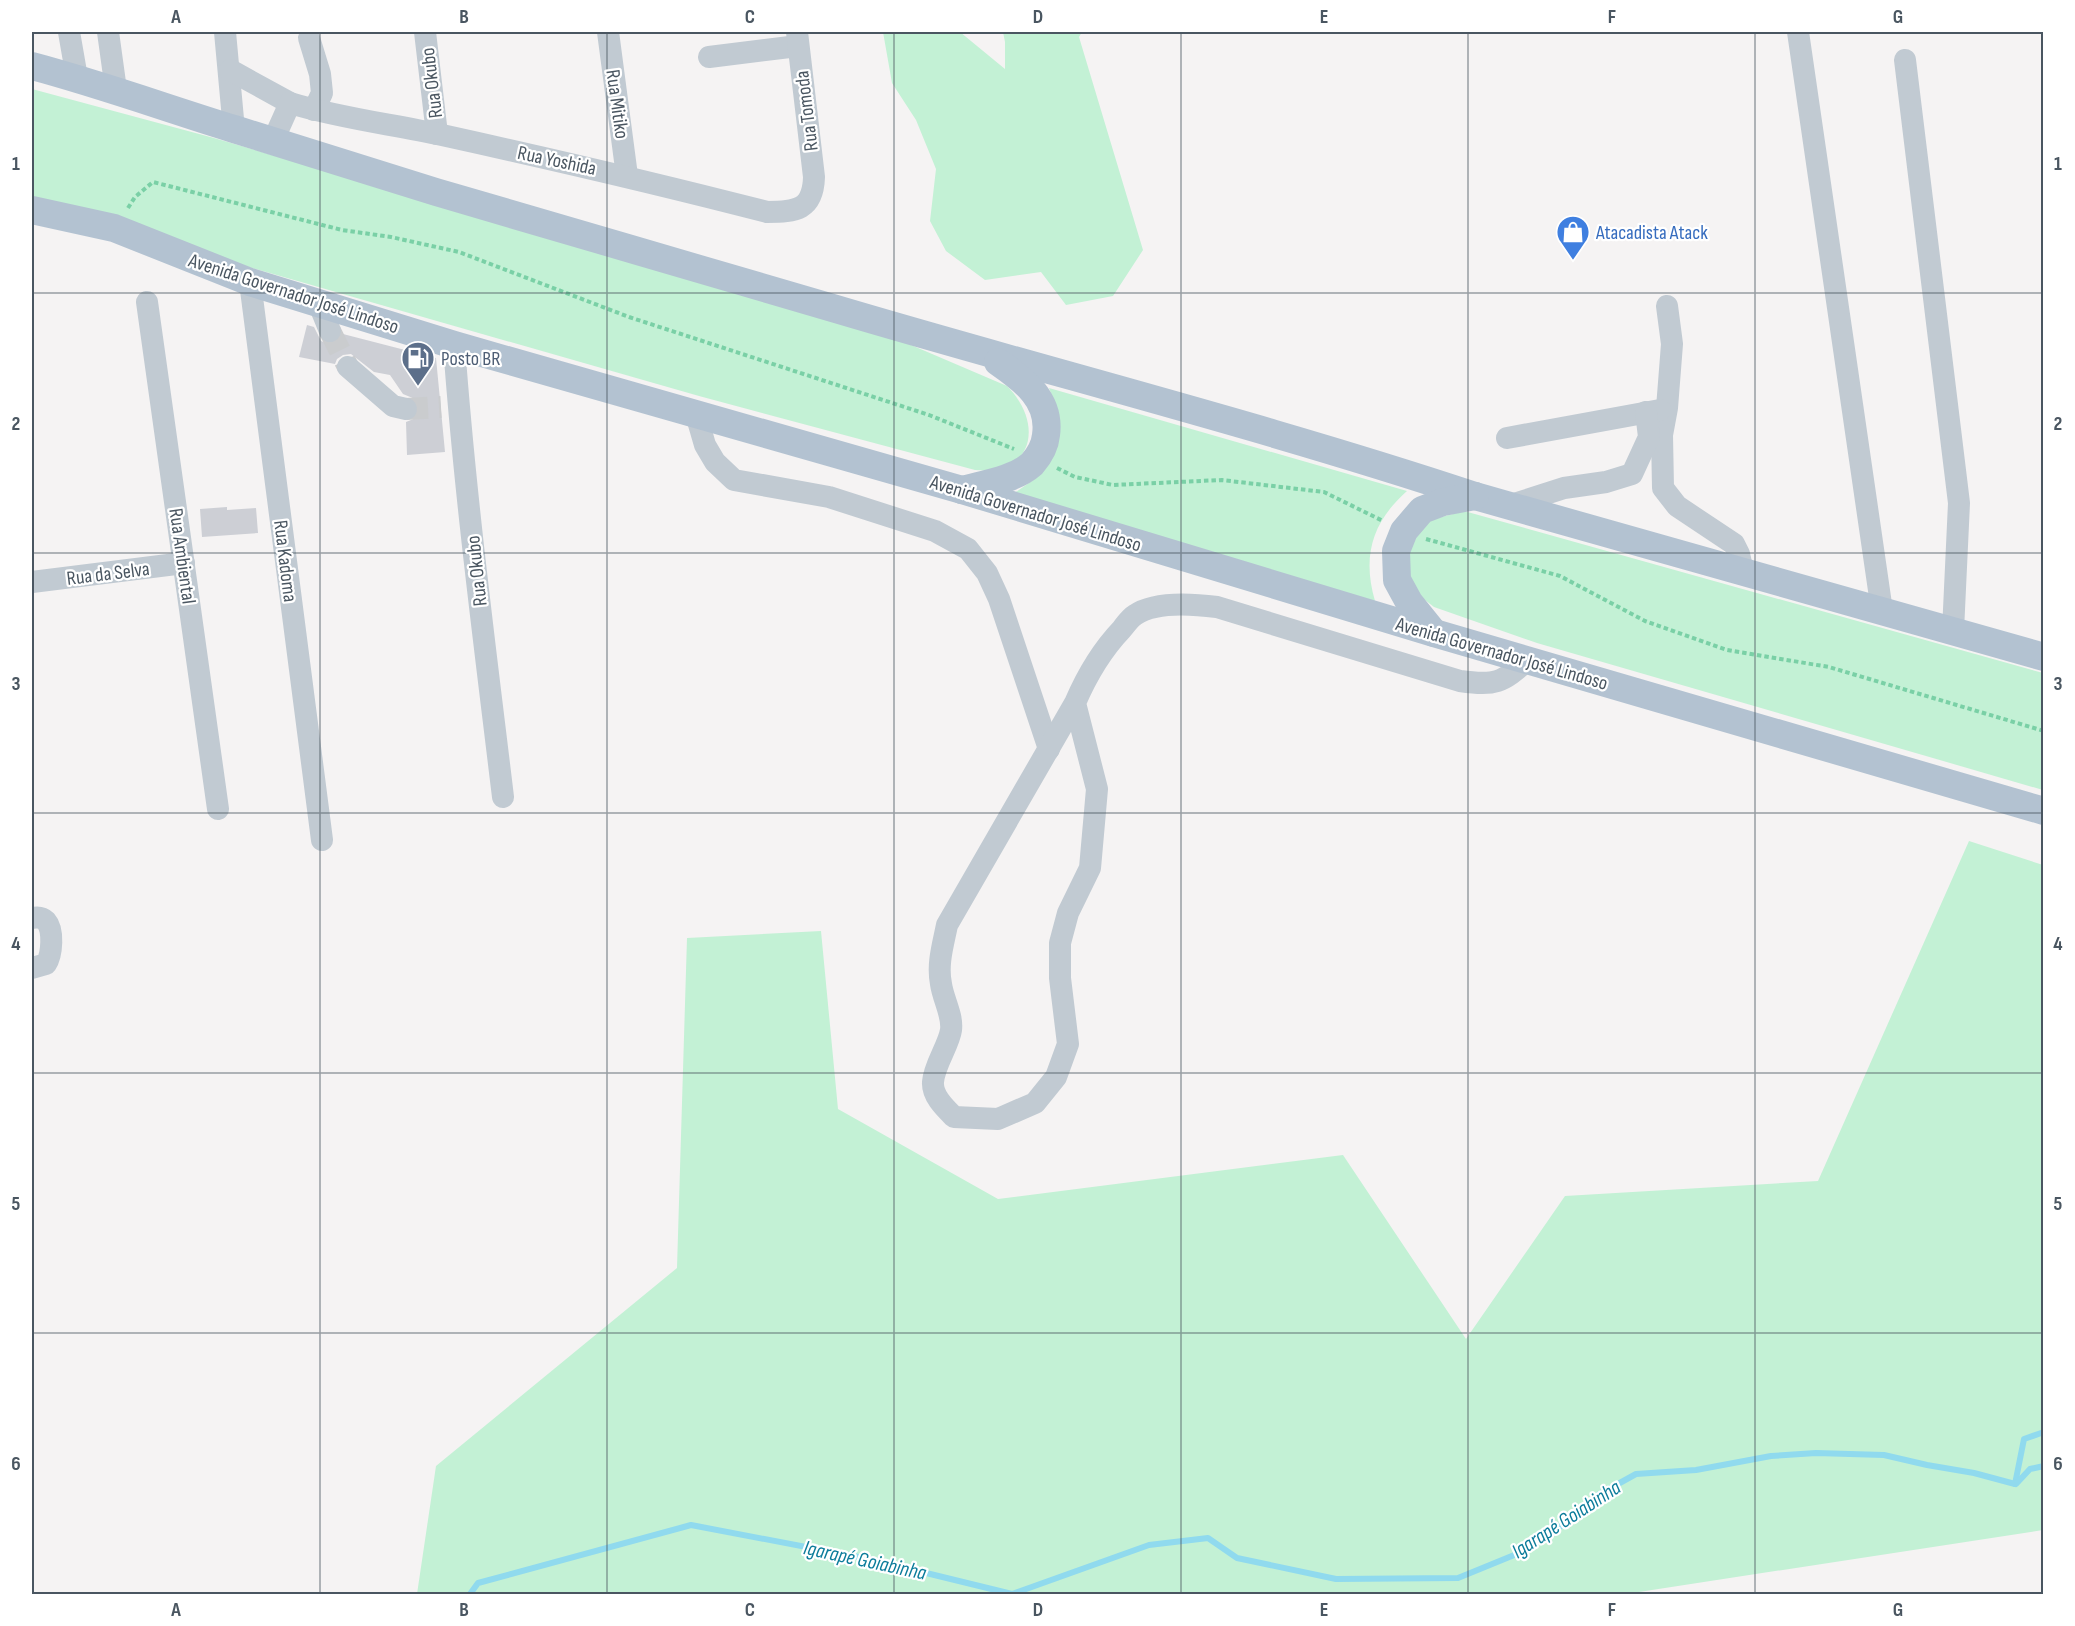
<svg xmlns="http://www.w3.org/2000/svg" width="2075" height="1626" viewBox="0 0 2075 1626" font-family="'Sofia Sans Condensed',sans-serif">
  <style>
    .green { fill: #c3f1d5 }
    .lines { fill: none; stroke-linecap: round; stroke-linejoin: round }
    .stream { stroke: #90daee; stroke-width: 6 }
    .building { fill: #cdcfd5 }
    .minor-tunnel { stroke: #caccce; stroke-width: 22; stroke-dasharray: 22 11; stroke-linecap: butt }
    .path { stroke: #7ad0a6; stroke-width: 4; stroke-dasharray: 4.5 3; stroke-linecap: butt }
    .minor { stroke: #c1cad2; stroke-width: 22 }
    .major { stroke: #b3c2d1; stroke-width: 28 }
    .grid { fill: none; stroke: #4a5661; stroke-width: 1.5; stroke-opacity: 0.55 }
    .labels { text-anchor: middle; stroke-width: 4.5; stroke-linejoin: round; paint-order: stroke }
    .street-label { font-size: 20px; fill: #4a5661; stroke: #fff }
    .shop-label { font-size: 20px; fill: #366cbe; stroke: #fff; text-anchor: start }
    .service-label { font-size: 20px; fill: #4e5e75; stroke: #fff; text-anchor: start }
    .water-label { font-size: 21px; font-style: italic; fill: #0c7c9b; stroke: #fff }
    .neatline { fill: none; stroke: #4a5661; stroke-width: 2 }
    .grid-label { font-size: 20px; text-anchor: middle; font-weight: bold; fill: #4a5661 }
  </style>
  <rect width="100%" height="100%" fill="#f5f3f3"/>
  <g class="green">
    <polygon points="883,32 960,32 1005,69 1005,42 1003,32 1082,32 1079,37 1143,250 1113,296 1066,305 1041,272 985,280 946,251 930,221 936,169 916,120 892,83"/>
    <path d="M32,89L214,138L890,336L1007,386C1044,423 1034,476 975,470L699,396L32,205Z"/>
    <path d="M1049,388L1407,491C1372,522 1362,556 1375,601L1013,494L1036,478L1054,401Z"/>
    <polygon points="1464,511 2043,673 2043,790 1537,643 1434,607 1416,593 1405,562 1423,522"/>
    <polygon points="1969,841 2043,865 2043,1530 1626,1594 417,1594 436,1466 677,1268 687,938 821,931 838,1109 998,1199 1343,1155 1466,1339 1565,1196 1818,1181"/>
  </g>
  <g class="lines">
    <g class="stream">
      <polyline points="2015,1484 2024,1439 2044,1432"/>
      <polyline points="2016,1484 2030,1469 2044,1466"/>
      <polyline points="470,1594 478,1583 691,1525 869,1559 1012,1594 1149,1545 1208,1538 1237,1558 1336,1579 1458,1578 1524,1551 1564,1524 1598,1495 1636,1474 1696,1470 1771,1456 1816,1453 1884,1455 1927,1465 1974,1473 2015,1484"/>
    </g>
  </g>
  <g class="building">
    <polygon points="307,325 314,327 321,341 328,344 336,343 343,334 436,358 445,452 407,455 406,422 416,418 419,413 419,406 415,399 403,394 390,375 374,372 351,354 343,355 337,359 335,364 299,357"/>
    <polygon points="227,507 227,510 256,508 258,533 202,537 200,509"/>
  </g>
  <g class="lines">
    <g class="minor-tunnel">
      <polyline points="330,331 348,367"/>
      <polyline points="406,409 441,407"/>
    </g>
    <g class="path">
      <polyline points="128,208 135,197 153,182 342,230 391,237 459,252 629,317 929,415 1014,449"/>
      <polyline points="1057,468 1075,477 1113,485 1222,480 1324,492 1383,521"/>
      <polyline points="1426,539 1560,576 1645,621 1727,650 1829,667 2044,731"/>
    </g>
    <g class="minor">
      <polyline points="69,32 77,78"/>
      <polyline points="108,32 116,90"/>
      <polyline points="225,32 234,130"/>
      <polyline points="425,32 437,134"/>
      <polyline points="608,32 627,176"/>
      <polyline points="1798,32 1882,611"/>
      <polyline points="309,38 320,74 322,93 314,110"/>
      <polyline points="709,57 798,46"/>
      <polyline points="1905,60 1959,503 1953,631"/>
      <polyline points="230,70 290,103"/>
      <path d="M273,141L290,103C339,118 391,124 442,135C551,159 659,184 767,212C796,212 813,210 814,177L797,32"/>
      <polyline points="250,282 322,840"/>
      <polyline points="147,302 218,809"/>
      <polyline points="319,304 330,331"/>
      <polyline points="1667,306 1672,344 1667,408 1662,435 1663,488 1677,506 1734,544 1739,554 1743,572"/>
      <path d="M454,345C465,496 485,647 503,797"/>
      <polyline points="348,367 393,406 406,409"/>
      <polyline points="696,414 705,445 715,462 734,480 829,497 935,531 968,549 987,573 999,599 1049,749"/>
      <polyline points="1507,438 1660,410"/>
      <polyline points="1511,505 1564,488 1606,482 1632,474 1649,437 1646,412"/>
      <polyline points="32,582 184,563"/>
      <path d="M1075,703L1097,789L1090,868L1068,913L1060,943V978L1068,1044L1056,1077L1035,1103L998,1119L954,1117C945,1108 932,1096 933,1082C934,1065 949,1045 951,1030C953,1015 943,999 941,984C937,964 943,945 947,925L1075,703C1087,675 1101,651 1122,629C1126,624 1130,618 1135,615C1155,601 1194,604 1217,607L1460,681C1496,686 1501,683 1528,660"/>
      <path d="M32,918C37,917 42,917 46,921C54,930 52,955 46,964L32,968"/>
    </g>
    <g class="major">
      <path d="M32,66C100,84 166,108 234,129C301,150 368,171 436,192C569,232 703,269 836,309C1048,372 1264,426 1475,496L2044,657"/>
      <polyline points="32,210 114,228 250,282 454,345 962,490 1434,633 2044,811"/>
      <path d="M962,490C984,484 1014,480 1032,464C1039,456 1045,446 1046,435C1051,400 1024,380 998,362"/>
      <polyline points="1434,633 1409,602 1397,580 1396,551 1404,531 1422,510 1443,502 1475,496"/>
    </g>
  </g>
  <path class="grid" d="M320,32V1594M607,32V1594M894,32V1594M1181,32V1594M1468,32V1594M1755,32V1594M32,293H2044M32,553H2044M32,813H2044M32,1073H2044M32,1333H2044"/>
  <defs>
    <g id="shop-pin" transform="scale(1.725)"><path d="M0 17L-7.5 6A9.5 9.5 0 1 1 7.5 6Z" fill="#3f7fe0" stroke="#fff"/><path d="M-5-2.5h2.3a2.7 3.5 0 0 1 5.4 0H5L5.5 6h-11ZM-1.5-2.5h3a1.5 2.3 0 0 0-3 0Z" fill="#fff"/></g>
    <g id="fuel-pin" transform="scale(1.725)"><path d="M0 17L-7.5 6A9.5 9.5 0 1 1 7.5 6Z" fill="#5c6f8a" stroke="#fff"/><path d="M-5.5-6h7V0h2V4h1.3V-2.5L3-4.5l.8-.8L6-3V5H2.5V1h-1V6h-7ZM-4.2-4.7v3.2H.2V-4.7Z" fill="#fff"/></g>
  </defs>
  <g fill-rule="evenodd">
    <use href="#shop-pin" x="1573" y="232"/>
    <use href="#fuel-pin" x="418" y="358"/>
  </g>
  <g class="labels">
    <g class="street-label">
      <text transform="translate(431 83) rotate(-97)" y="7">Rua Okubo</text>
      <text transform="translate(618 104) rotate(82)" y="7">Rua Mitiko</text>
      <text transform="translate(806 111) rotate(-97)" y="7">Rua Tomoda</text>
      <text transform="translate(557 160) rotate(12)" y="7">Rua Yoshida</text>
      <text transform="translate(294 293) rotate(18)" y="7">Avenida Governador José Lindoso</text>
      <text transform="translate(1036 513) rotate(17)" y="7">Avenida Governador José Lindoso</text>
      <text transform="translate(183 556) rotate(82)" y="7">Rua Ambiental</text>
      <text transform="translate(286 561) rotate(83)" y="7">Rua Kadoma</text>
      <text transform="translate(476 571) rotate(-96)" y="7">Rua Okubo</text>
      <text transform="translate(108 573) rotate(-7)" y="7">Rua da Selva</text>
      <text transform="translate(1502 653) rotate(16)" y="7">Avenida Governador José Lindoso</text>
    </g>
    <g class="shop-label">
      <text x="1596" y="239">Atacadista Atack</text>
    </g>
    <g class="service-label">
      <text x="441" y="365">Posto BR</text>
    </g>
    <g class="water-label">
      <text transform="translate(1566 1519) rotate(-33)" y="7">Igarapé Goiabinha</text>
      <text transform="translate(865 1560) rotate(12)" y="7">Igarapé Goiabinha</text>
    </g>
  </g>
  <rect width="2075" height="1626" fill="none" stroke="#ffffff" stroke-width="66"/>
  <rect x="33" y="33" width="2009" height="1560" class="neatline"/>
  <g class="grid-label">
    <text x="176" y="23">A</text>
    <text x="464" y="23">B</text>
    <text x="750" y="23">C</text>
    <text x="1038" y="23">D</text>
    <text x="1324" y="23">E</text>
    <text x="1612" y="23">F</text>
    <text x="1898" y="23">G</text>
    <text x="16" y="170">1</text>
    <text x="2058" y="170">1</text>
    <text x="16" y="430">2</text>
    <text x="2058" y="430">2</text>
    <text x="16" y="690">3</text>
    <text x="2058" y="690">3</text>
    <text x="16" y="950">4</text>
    <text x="2058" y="950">4</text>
    <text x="16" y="1210">5</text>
    <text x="2058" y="1210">5</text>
    <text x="16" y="1470">6</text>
    <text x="2058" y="1470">6</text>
    <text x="176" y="1616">A</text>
    <text x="464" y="1616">B</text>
    <text x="750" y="1616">C</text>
    <text x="1038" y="1616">D</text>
    <text x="1324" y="1616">E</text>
    <text x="1612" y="1616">F</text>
    <text x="1898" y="1616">G</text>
  </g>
</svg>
